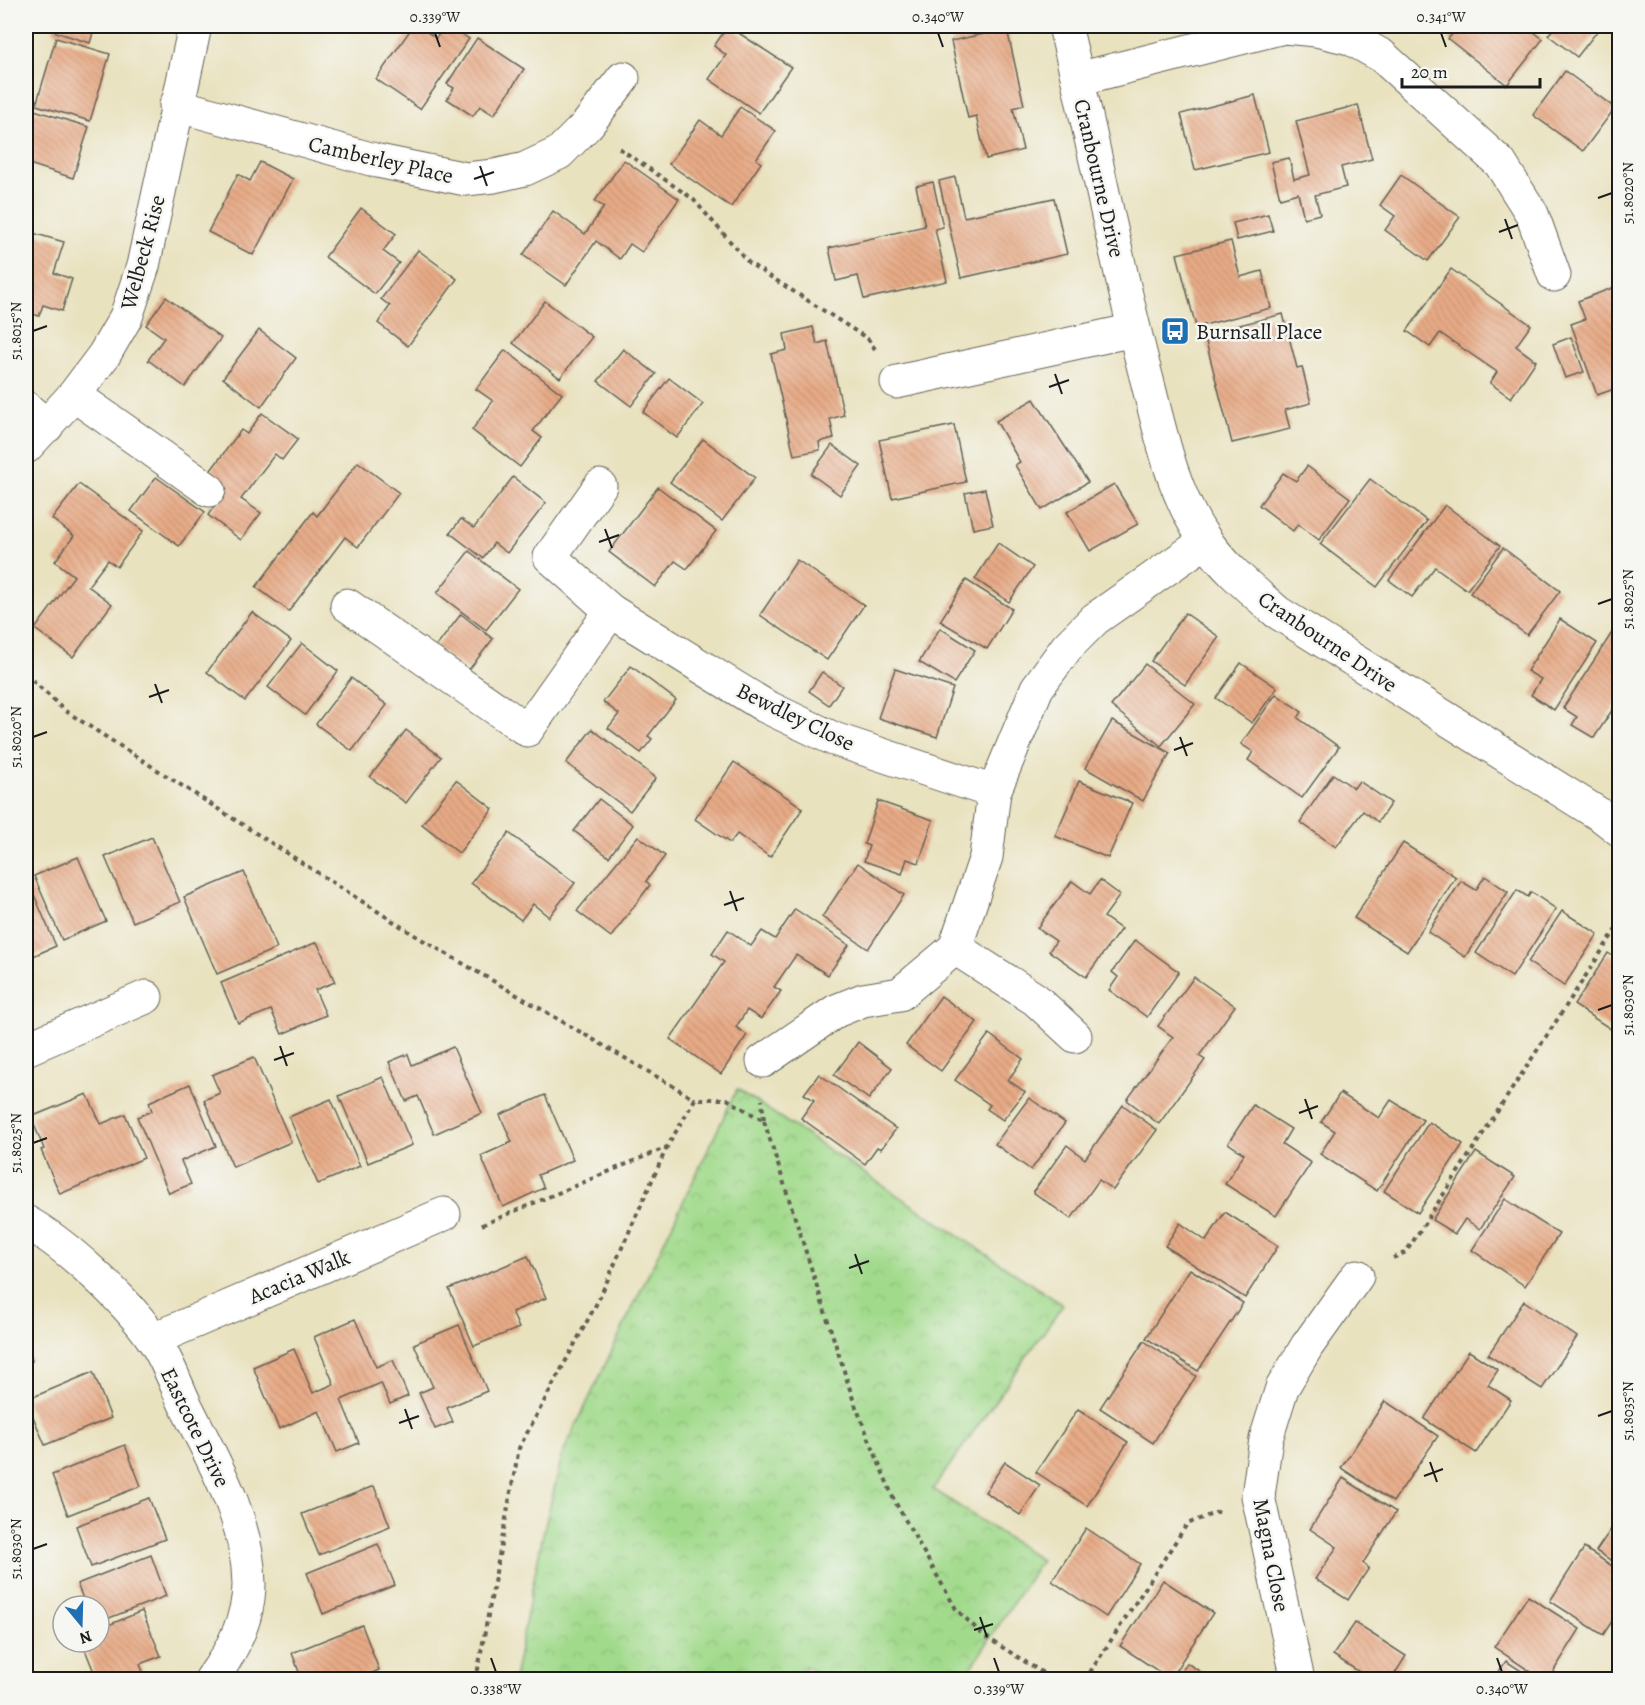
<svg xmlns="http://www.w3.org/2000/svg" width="1645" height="1705" viewBox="0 0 1645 1705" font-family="Alegreya,serif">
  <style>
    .park { fill: url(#park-crowns); stroke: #5f7b54; stroke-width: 1.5 }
    .building { fill: url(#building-back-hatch) }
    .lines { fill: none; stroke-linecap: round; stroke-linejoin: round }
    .minor-casing { stroke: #646155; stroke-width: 35 }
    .path { stroke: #646155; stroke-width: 4; stroke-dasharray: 4.5 4.5; stroke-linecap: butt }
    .minor { stroke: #fff; stroke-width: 33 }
    .ticks { fill: none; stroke: #1c1c1c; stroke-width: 2 }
    .labels { text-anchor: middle; stroke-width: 5; stroke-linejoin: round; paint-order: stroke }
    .street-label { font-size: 22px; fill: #1c1c1c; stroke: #f6f6f2 }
    .poi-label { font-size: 22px; fill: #1c1c1c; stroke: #f6f6f2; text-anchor: start }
    .neatline { fill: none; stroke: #1c1c1c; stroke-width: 2 }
    .ticks-label { font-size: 15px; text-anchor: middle; fill: #1c1c1c }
  </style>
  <defs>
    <pattern id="park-crowns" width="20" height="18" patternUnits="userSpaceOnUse" patternTransform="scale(1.5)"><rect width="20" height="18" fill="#a2da8c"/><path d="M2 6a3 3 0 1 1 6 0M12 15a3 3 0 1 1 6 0" fill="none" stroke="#8bba78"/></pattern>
    <pattern id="building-back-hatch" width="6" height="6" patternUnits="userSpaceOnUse" patternTransform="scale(1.5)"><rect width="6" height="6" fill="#e7aa86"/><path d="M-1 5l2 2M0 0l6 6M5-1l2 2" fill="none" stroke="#c69273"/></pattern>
  </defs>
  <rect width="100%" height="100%" fill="#f6f6f2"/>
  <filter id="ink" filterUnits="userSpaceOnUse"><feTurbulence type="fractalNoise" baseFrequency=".0167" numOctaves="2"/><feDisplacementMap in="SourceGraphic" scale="12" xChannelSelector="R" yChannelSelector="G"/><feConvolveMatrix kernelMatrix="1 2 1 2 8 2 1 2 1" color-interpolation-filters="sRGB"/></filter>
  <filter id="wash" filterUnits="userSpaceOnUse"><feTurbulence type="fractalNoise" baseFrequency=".008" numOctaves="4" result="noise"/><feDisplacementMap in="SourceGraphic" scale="24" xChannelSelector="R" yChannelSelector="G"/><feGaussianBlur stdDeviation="1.35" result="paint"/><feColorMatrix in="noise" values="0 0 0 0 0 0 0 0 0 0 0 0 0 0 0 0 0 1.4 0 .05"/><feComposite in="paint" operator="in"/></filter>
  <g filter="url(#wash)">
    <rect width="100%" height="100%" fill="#e9e2bf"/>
    <polygon class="park" points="737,1089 1063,1305 933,1489 1041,1560 964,1679 825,1679 806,1666 797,1680 514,1679 543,1534 563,1453"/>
    <g id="blocks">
      <g class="building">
        <polygon points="54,26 95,26 90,43 53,31"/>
        <polygon points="413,26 418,26 436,38 445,26 450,26 469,39 420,109 376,79"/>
        <polygon points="728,26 791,67 759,113 709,79 726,55 714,46"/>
        <polygon points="1459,26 1526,26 1543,39 1507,85 1448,39"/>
        <polygon points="1556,26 1595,26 1599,29 1577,57 1548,35"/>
        <polygon points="1007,29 1024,105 1013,108 1023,150 986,159 976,116 968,118 951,41"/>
        <polygon points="56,38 110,54 90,121 36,105"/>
        <polygon points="477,38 524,69 494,115 480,106 473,116 447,99 454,88 447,84"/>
        <polygon points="1565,71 1615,108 1583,151 1533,115"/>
        <polygon points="1255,95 1269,152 1195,170 1181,114"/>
        <polygon points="1358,105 1372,159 1341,167 1346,187 1315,195 1320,214 1304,218 1298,193 1280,198 1271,162 1289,158 1294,179 1310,175 1296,121"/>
        <polygon points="740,107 776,131 756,159 761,163 731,207 669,164 700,120 721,135"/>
        <polygon points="31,109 89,127 73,178 26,163 26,127"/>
        <polygon points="624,160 679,199 642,252 630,244 620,259 596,241 566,285 523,255 553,211 585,234 604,207 595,201"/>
        <polygon points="260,162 293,179 253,255 208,232 238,174 250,181"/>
        <polygon points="1401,175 1460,217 1428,261 1385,230 1395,216 1380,205"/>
        <polygon points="955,177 964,217 1054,198 1067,254 961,278 939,181"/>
        <polygon points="933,182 943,227 935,229 947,281 864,299 858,276 836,281 829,248 925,226 916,186"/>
        <polygon points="361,208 396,234 383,251 399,263 375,294 325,257"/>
        <polygon points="1268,214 1273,231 1237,240 1233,223"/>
        <polygon points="26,231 64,242 54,273 72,279 62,311 43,305 39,316 26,312"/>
        <polygon points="1231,241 1240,277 1262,271 1271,308 1196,327 1177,254"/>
        <polygon points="418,250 457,279 408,346 378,323 390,306 381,299"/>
        <polygon points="1451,269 1531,325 1516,346 1536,361 1511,398 1490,383 1497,372 1440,333 1430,347 1407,331"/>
        <polygon points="1620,285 1620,372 1615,374 1620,387 1597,395 1571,324 1585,319 1578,301"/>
        <polygon points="166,297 221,338 185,387 148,360 164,338 146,325"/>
        <polygon points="545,301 592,337 560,378 513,343"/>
        <polygon points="1283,314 1297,368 1302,367 1311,403 1285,410 1290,429 1232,443 1204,334"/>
        <polygon points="813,327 817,344 827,341 844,415 830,419 834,438 819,442 820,450 794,455 771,354 787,350 784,334"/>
        <polygon points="259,330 296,358 261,407 223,378"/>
        <polygon points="1571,337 1584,372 1565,378 1553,344"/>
        <polygon points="623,349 656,374 631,406 598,381"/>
        <polygon points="505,350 562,394 533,431 542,438 520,467 472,430 493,401 476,389"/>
        <polygon points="669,378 703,404 677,438 643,412"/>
        <polygon points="1034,399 1088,482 1042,510 1015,465 1020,462 996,421"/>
        <polygon points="262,413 298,439 282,460 275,454 241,499 261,513 241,540 208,515 227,489 208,474 241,430 247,434"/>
        <polygon points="954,425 966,482 892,498 879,440"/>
        <polygon points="703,439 755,478 722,521 670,482"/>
        <polygon points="832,445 861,466 840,495 811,474"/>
        <polygon points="358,462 399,493 358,547 345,537 289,611 256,587 313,512 317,516"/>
        <polygon points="1307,466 1350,498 1319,540 1298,524 1293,531 1259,505 1283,473 1296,481"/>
        <polygon points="156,477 205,512 179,546 131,511"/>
        <polygon points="513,477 546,503 507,553 494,543 483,558 450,533 461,519 474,528"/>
        <polygon points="1370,479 1427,521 1377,587 1320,544"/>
        <polygon points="79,484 143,531 117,567 108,560 88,586 112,604 73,657 35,629 74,576 55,561 74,536 52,519"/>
        <polygon points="1114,484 1138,524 1090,551 1067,512"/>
        <polygon points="658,487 716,531 687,569 675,561 655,587 609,552"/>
        <polygon points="985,489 993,525 973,529 965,493"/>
        <polygon points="1445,505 1500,546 1467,590 1435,567 1412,597 1389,580"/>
        <polygon points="998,543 1033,567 1009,602 975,579"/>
        <polygon points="1503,548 1560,591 1527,635 1470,593"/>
        <polygon points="469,551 518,589 486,630 437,593"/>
        <polygon points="797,560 864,605 827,660 760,615"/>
        <polygon points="966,580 1012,609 987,649 940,621"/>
        <polygon points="252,612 291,641 245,701 207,672"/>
        <polygon points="1185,613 1219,637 1185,685 1151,661"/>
        <polygon points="461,614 493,639 468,671 436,647"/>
        <polygon points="1560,619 1597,643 1554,710 1531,695 1541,679 1527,671"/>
        <polygon points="1617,625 1620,627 1620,698 1594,738 1572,725 1577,717 1563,708"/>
        <polygon points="940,628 975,650 954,683 919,662"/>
        <polygon points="302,643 338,671 305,715 268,687"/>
        <polygon points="1241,663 1277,688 1252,723 1216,698"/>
        <polygon points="1145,664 1195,704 1161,746 1111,706"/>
        <polygon points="631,666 676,700 648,736 652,739 641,753 608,728 619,714 603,702"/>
        <polygon points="895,669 953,688 937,737 878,718"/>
        <polygon points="822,672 842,686 829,705 809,691"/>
        <polygon points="351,678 387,705 352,751 316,724"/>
        <polygon points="1276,694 1302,712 1298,718 1339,747 1302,798 1248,760 1253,752 1241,744"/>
        <polygon points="1112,721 1170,753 1143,801 1085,768"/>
        <polygon points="592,729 656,778 630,811 566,763"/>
        <polygon points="406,730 441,757 406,803 370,777"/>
        <polygon points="734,762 803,808 770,857 737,834 730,843 695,819"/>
        <polygon points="1333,774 1354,788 1359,781 1391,803 1378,822 1363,811 1336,847 1300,822"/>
        <polygon points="456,780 493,809 459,853 422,824"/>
        <polygon points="1079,781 1132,803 1108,858 1055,836"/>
        <polygon points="599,799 633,825 609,857 574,831"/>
        <polygon points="878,801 933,820 919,863 907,859 902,874 864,861 869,846 864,844"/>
        <polygon points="509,833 575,883 549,917 533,904 521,920 471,883"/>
        <polygon points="638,836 665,856 646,881 650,885 611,937 577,911"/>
        <polygon points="152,837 180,902 133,922 105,857"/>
        <polygon points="1403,843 1456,877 1407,952 1354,918"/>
        <polygon points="78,857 106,921 62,940 34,876"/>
        <polygon points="858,863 904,895 868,949 822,917"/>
        <polygon points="244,872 277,948 217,974 184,897"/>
        <polygon points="26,876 56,946 26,959"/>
        <polygon points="1485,876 1508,892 1465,957 1428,932 1461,881 1476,890"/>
        <polygon points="1100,880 1120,895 1104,917 1121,929 1086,977 1049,951 1056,941 1037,928 1072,881 1090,894"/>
        <polygon points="1517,890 1528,897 1531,892 1556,909 1512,977 1476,953"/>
        <polygon points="795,909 849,945 828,975 796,955 774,987 781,991 761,1019 747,1010 736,1027 747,1035 721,1074 670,1039 724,962 712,954 728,930 751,946 762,931 775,939"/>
        <polygon points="1562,911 1598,934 1564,986 1528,962"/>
        <polygon points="1135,940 1179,972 1147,1017 1109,990 1118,977 1112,972"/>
        <polygon points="317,942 335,982 315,990 326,1015 282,1034 271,1010 238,1023 221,983"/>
        <polygon points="1608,953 1620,961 1620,1035 1574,1005"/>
        <polygon points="1194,977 1235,1006 1199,1056 1205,1060 1159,1124 1127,1100 1173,1037 1158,1026"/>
        <polygon points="941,996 977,1022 941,1071 906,1045"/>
        <polygon points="989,1034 1023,1059 1008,1080 1025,1092 1003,1120 987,1109 990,1105 955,1080"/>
        <polygon points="858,1042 892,1068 869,1099 834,1075"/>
        <polygon points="453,1047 482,1113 434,1134 418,1096 406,1101 389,1062 408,1054 412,1065"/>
        <polygon points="254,1057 291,1142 233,1167 204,1100 220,1093 212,1075"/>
        <polygon points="819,1074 896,1129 881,1149 877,1147 865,1164 801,1118 814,1100 804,1094"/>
        <polygon points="383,1077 412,1145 368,1163 339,1096"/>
        <polygon points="190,1084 216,1146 181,1161 191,1184 169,1193 137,1117 152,1111 149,1102"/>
        <polygon points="1340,1093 1379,1118 1391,1100 1423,1120 1377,1191 1320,1154 1335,1131 1321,1122"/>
        <polygon points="87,1094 101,1124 125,1114 144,1158 60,1194 41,1150 44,1149 31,1117"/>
        <polygon points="545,1095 573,1160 538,1175 544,1188 503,1207 481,1156 512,1142 500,1115"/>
        <polygon points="1029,1098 1065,1123 1031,1170 995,1144"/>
        <polygon points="331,1099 360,1166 318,1184 289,1117"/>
        <polygon points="1123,1105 1157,1130 1113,1190 1099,1180 1071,1219 1033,1192 1067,1145 1085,1159"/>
        <polygon points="1253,1105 1291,1129 1282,1144 1311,1163 1276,1216 1225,1184 1244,1154 1228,1143"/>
        <polygon points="1429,1122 1463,1144 1418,1213 1384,1191"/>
        <polygon points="1476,1152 1515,1177 1480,1229 1465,1219 1455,1234 1432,1220"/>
        <polygon points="1505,1199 1559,1234 1525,1286 1472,1250"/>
        <polygon points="1225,1212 1278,1246 1245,1298 1165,1246 1180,1223 1206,1241"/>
        <polygon points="528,1256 546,1298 512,1312 519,1328 474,1346 449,1289"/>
        <polygon points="1190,1269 1243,1303 1198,1371 1146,1338"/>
        <polygon points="1524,1301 1577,1337 1542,1389 1488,1355"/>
        <polygon points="355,1319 376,1367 393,1360 408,1396 390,1404 381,1383 341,1400 359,1443 337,1452 319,1411 279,1429 253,1367 294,1349 313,1393 334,1384 314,1337"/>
        <polygon points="459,1325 487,1391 447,1408 453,1422 435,1429 419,1393 433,1387 414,1344"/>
        <polygon points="1144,1341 1196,1376 1153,1443 1100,1408"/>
        <polygon points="26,1344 32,1361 26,1364"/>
        <polygon points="1469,1351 1498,1370 1488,1385 1511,1400 1476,1453 1424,1419"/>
        <polygon points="93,1372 111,1418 45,1445 26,1400"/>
        <polygon points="1385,1401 1438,1436 1393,1502 1341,1468"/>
        <polygon points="1078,1409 1128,1442 1087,1506 1036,1472"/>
        <polygon points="125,1445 141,1486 68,1515 52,1475"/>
        <polygon points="1005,1462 1040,1485 1020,1515 985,1492"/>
        <polygon points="1343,1478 1396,1512 1363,1563 1369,1568 1348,1600 1315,1579 1337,1547 1310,1529"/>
        <polygon points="374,1486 390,1526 319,1555 302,1514"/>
        <polygon points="149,1498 165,1539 91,1567 76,1526"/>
        <polygon points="1620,1516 1620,1566 1596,1551"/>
        <polygon points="1086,1528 1140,1564 1106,1617 1052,1581"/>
        <polygon points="378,1544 395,1585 323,1614 307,1573"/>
        <polygon points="1584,1548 1620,1571 1620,1609 1603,1635 1550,1601"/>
        <polygon points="151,1555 166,1596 99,1622 99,1606 86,1606 77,1584"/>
        <polygon points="1163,1580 1213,1613 1170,1679 1120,1646"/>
        <polygon points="1528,1596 1580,1629 1548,1680 1543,1680 1494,1647"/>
        <polygon points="142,1611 161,1656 140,1664 146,1680 90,1680 96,1677 82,1642 99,1642 99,1629"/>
        <polygon points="1355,1623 1406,1656 1391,1680 1365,1680 1367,1677 1333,1655"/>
        <polygon points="362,1625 379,1670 355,1680 302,1680 292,1653"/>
        <polygon points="1506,1661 1535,1680 1499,1680 1495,1677"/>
        <polygon points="1187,1663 1213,1680 1176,1680"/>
      </g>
    </g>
  </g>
  <g filter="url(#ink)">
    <use href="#blocks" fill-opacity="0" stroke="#646155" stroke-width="1.5"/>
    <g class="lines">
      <g class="minor-casing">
        <g id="minor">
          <path d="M1065,26C1094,143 1116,263 1147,380C1161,434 1173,495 1206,541C1226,569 1252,590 1277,612L1602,816L1620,830"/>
          <polyline points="1078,79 1284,27 1316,30 1350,38 1382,56 1500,163 1532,214 1554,275"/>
          <polyline points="176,105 378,161 466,179 494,176 525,169 559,153 587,125 623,78"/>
          <polyline points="897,382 1134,330"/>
          <polyline points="74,395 209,490"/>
          <polyline points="26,408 47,426"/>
          <polyline points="26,447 74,395 104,355 126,317 143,266 195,26"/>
          <polyline points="600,486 550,557 611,611 765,706 834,739 994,792"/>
          <polyline points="347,605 527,730 611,611"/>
          <polyline points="955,948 1035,999 1075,1036"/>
          <polyline points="26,1049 146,997"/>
          <polyline points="763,1061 836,1011 863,1000 900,994 955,948 986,857 994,792 1037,688 1067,647 1095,619 1206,541"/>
          <path d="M26,1222C66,1244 127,1301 153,1339C167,1358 175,1383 185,1404C213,1461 248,1518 249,1584C249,1618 231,1653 211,1680"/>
          <polyline points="154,1339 444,1214"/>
          <polyline points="1298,1680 1258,1496 1266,1439 1282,1388 1307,1346 1357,1276"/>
        </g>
      </g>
      <g class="path">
        <polyline points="619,148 693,199 749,263 868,339 875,349"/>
        <polyline points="26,674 64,710 416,936 695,1099"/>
        <polyline points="764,1121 854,1402 894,1500 956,1609 983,1635 1054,1680"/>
        <polyline points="482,1225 667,1147 695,1099 727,1099 764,1121 762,1100"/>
        <polyline points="1393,1258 1406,1252 1620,923"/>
        <polyline points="476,1680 519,1448 599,1299 667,1147"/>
        <polyline points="1085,1680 1187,1524 1220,1511"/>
      </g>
      <use href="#minor" class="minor"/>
    </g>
  </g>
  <path class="ticks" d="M435,33L440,47M938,33L943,47M1441,33L1446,47M480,166L487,186M474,179L494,172M1598,198L1612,193M1505,219L1512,239M1499,232L1518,225M33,331L47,326M1055,374L1062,394M1049,387L1069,380M605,529L612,548M599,542L619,535M1598,604L1612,599M155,684L162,703M149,697L169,690M33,737L47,732M1180,737L1187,756M1174,750L1193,743M730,891L737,911M724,905L744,898M1598,1010L1612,1005M280,1046L287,1066M274,1060L294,1053M1305,1099L1312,1119M1299,1113L1318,1106M33,1143L47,1138M855,1254L862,1274M849,1268L869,1261M405,1409L412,1429M1598,1416L1612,1411M399,1423L419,1416M1430,1462L1437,1482M1424,1476L1443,1469M33,1549L47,1544M980,1617L987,1637M974,1630L993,1624M491,1658L496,1672M994,1658L999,1672M1497,1658L1502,1672"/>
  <defs>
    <g id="bus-square" transform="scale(1.5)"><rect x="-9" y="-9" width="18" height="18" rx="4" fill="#1f6fb2" stroke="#f6f6f2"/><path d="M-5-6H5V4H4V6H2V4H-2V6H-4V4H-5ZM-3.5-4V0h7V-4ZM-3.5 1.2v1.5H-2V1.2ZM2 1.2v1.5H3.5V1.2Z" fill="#fff"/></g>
  </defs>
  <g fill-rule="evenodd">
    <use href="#bus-square" x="1175" y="331"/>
  </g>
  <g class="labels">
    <g class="street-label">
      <text transform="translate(381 159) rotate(13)" y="8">Camberley Place</text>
      <text transform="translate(1100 178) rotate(77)" y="8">Cranbourne Drive</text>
      <text transform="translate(142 252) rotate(-75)" y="8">Welbeck Rise</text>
      <text transform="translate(1328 641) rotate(34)" y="8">Cranbourne Drive</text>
      <text transform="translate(796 716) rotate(26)" y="8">Bewdley Close</text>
      <text transform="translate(299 1276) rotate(-23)" y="8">Acacia Walk</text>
      <text transform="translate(196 1427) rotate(64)" y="8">Eastcote Drive</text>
      <text transform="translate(1272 1555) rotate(79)" y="8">Magna Close</text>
    </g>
    <g class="poi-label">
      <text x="1196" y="339">Burnsall Place</text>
    </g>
  </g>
  <rect width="1645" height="1705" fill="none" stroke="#f6f6f2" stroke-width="66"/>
  <g transform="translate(81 1624) rotate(161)"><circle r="28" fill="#f6f6f2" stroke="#9f9f9c" stroke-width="1.5"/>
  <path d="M0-4.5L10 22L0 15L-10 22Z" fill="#1f6fb2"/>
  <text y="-9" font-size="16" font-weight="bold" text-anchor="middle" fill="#1c1c1c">N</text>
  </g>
  <path d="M1402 78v9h138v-9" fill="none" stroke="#1c1c1c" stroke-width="3"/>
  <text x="1411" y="78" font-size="18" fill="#1c1c1c" stroke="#f6f6f2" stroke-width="4.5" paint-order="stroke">20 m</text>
  <rect x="33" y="33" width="1579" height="1639" class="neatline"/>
  <g class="ticks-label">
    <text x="435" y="22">0.339°W</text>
    <text x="938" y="22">0.340°W</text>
    <text x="1441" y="22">0.341°W</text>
    <text transform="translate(1628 193) rotate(-90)" y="5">51.8020°N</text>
    <text transform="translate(16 331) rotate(-90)" y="5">51.8015°N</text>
    <text transform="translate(1628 599) rotate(-90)" y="5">51.8025°N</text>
    <text transform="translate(16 737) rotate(-90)" y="5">51.8020°N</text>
    <text transform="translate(1628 1005) rotate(-90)" y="5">51.8030°N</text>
    <text transform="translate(16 1143) rotate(-90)" y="5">51.8025°N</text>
    <text transform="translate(1628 1411) rotate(-90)" y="5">51.8035°N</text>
    <text transform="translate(16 1549) rotate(-90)" y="5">51.8030°N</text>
    <text x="496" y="1694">0.338°W</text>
    <text x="999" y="1694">0.339°W</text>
    <text x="1502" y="1694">0.340°W</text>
  </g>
</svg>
